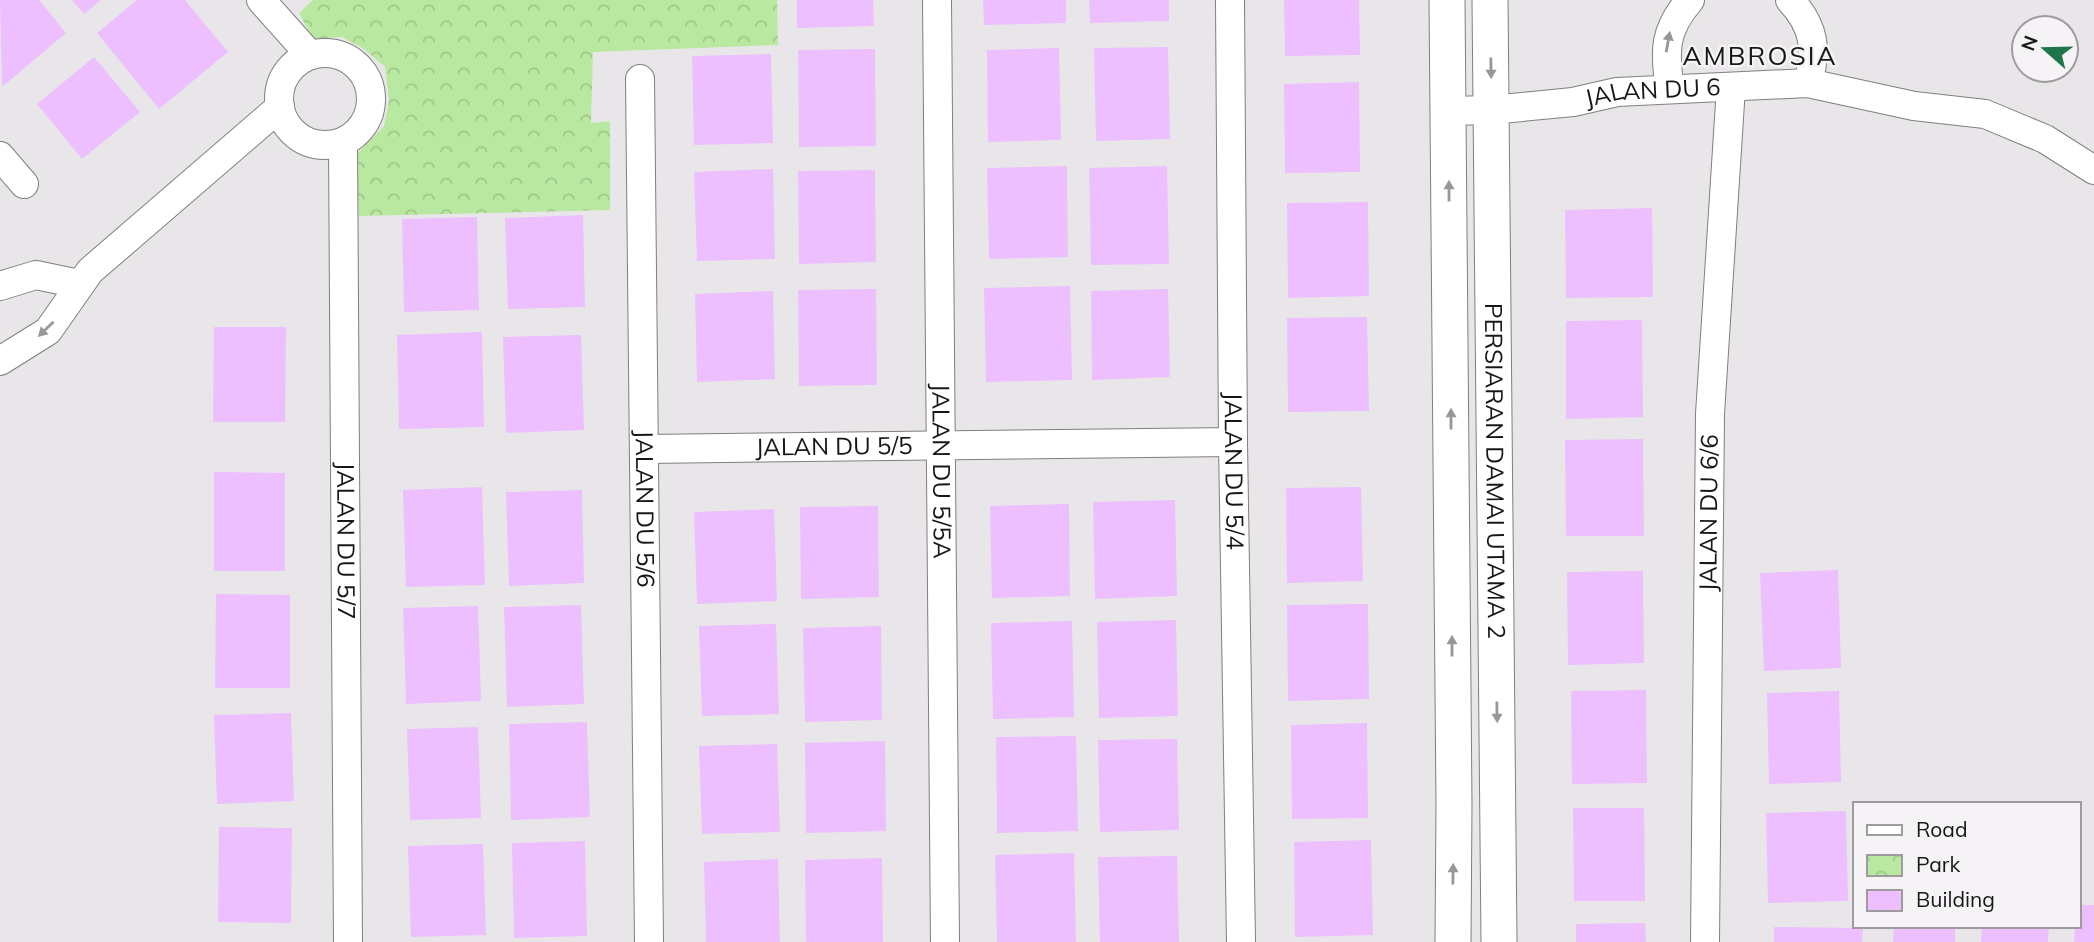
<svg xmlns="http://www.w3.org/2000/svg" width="2094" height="942" viewBox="0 0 2094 942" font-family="Mulish,sans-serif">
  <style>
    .park { fill: url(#park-crowns) }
    .building { fill: #edbfff }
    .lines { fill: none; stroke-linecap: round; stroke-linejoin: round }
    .minor-casing { stroke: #817e80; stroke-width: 30 }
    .tertiary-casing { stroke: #817e80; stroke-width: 37 }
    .minor { stroke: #fff; stroke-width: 28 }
    .tertiary { stroke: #fff; stroke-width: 35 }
    .oneway { fill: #979797 }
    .labels { text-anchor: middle; stroke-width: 5; stroke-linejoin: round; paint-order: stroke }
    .street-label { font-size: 24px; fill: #181718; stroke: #f6f3f6 }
    .neighbourhood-label { font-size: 26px; letter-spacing: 2px; fill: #181718; stroke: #f6f3f6 }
  </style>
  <defs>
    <pattern id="park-crowns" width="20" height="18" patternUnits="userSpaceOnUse" patternTransform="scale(1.75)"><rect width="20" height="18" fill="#b9e9a1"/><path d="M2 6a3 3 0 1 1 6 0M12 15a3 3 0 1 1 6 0" fill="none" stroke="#9ec78a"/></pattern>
  </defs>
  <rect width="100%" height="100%" fill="#e9e6e9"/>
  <polygon class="park" points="313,0 777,0 778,45 593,52 591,123 610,121 610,210 359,216 355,156 384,126 389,101 385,67 364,49 342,37 313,39 299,13"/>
  <g class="building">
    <polygon points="0,0 39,0 66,33 2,87"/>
    <polygon points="72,0 101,0 84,14"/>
    <polygon points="137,0 185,0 228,52 159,109 97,33"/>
    <polygon points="797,0 873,0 874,26 797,28"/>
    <polygon points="983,0 1066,0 1066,23 984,25"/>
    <polygon points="1089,0 1169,0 1169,21 1090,23"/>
    <polygon points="1284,0 1359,0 1360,55 1285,56"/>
    <polygon points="1168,47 1170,139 1096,141 1094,48"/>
    <polygon points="1059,48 1061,140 988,142 987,50"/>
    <polygon points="875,49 876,146 799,147 798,50"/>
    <polygon points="771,54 773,143 694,145 692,56"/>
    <polygon points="94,57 140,112 82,159 37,104"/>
    <polygon points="1359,82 1360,172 1285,173 1284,84"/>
    <polygon points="1067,166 1068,257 989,259 987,168"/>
    <polygon points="1167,166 1169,264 1091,265 1089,168"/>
    <polygon points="773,169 775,259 697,261 694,172"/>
    <polygon points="875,170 876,262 799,264 798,171"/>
    <polygon points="1368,202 1369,296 1288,298 1287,203"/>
    <polygon points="1652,208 1653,297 1566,298 1565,210"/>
    <polygon points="583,215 585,307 508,309 505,218"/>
    <polygon points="477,217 479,310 404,312 402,219"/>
    <polygon points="1070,286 1072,380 986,382 984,288"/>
    <polygon points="876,289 877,385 799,386 798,290"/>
    <polygon points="1168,289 1170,377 1092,380 1091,291"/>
    <polygon points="773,291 775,379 697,382 695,294"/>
    <polygon points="1367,317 1369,411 1288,412 1287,318"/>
    <polygon points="1642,320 1643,417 1566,419 1566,321"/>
    <polygon points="214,327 286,327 285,422 213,422"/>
    <polygon points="482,332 484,427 399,429 397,335"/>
    <polygon points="581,335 584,430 506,433 503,337"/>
    <polygon points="1643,439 1644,536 1566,536 1565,440"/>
    <polygon points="214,472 285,473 285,571 214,571"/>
    <polygon points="482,487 485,585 406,587 403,490"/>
    <polygon points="1361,487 1363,581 1287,583 1286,488"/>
    <polygon points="582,490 584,583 509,586 506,492"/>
    <polygon points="1175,500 1177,596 1095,599 1093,502"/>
    <polygon points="1069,504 1070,596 992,598 990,506"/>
    <polygon points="878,506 879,597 801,599 800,507"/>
    <polygon points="774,509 777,601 697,604 694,512"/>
    <polygon points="1838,570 1841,668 1764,671 1760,573"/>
    <polygon points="1643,571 1644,663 1568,665 1567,572"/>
    <polygon points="216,594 290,595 290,688 215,688"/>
    <polygon points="1368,604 1369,699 1288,701 1287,605"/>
    <polygon points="581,605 584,704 507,707 504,607"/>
    <polygon points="478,606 481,701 406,704 403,608"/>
    <polygon points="1176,620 1178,716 1099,718 1097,622"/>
    <polygon points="1072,621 1074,717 993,719 991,623"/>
    <polygon points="776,624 779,714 702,716 699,626"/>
    <polygon points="881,626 882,720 805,722 803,628"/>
    <polygon points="1646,690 1647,783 1572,784 1571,691"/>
    <polygon points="1839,691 1841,782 1769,784 1767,693"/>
    <polygon points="291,713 294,801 217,804 214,715"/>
    <polygon points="587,722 590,817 511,820 509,724"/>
    <polygon points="1367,723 1368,818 1292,819 1291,725"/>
    <polygon points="478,727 481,818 410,820 407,729"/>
    <polygon points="1076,736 1078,831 997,833 996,737"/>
    <polygon points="1177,739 1179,830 1100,832 1098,740"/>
    <polygon points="885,741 886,831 806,833 805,743"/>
    <polygon points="777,744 780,832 702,834 699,746"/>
    <polygon points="1573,808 1644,808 1645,901 1574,901"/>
    <polygon points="1846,811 1848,901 1768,903 1766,813"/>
    <polygon points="219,827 292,828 291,923 218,922"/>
    <polygon points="1371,840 1373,935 1295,937 1294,842"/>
    <polygon points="585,841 587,936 514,938 512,843"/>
    <polygon points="483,844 486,935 411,937 408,846"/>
    <polygon points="1074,853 1076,942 997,942 995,855"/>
    <polygon points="1177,856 1179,942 1100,942 1098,857"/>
    <polygon points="882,858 883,942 806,942 805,860"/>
    <polygon points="778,859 780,942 706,942 704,862"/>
    <polygon points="2078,905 2094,905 2094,942 2074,942 2075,926 2078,926"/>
    <polygon points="1645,923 1646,942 1576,942 1576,924"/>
    <polygon points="1894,926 1955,926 1955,942 1893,942"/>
    <polygon points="1982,926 2049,926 2048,942 1981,942"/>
    <polygon points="1774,927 1863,928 1862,942 1774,942"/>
  </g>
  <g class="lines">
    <g class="minor-casing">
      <g id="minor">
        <polyline points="261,0 310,55"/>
        <path id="s1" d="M937,0L945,942"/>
        <path id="s2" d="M1230,0L1233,442L1241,942"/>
        <path d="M1790,0C1815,27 1817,49 1808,83"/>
        <circle cx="325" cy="99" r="46"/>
        <path id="s3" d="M640,79L649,942"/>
        <path d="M1670,89C1664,51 1664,30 1690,0"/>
        <path id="s4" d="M1448,111L1491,110L1573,102L1617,92L1808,83L1914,106L1985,114L2045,139L2094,170"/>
        <path id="s5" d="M343,142L348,942"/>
        <polyline points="0,156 24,184"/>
        <polyline points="0,286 36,275 79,284"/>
        <polyline points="0,361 48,331 90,271 280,107"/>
        <path id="s6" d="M645,449L1233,442"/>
        <path id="s7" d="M1705,942L1710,414L1731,87"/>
      </g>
    </g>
    <g class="tertiary-casing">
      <g id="tertiary">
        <polyline points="1447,0 1454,805 1453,942"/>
        <path id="s8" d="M1490,0L1499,942"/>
      </g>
    </g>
    <use href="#minor" class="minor"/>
    <use href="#tertiary" class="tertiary"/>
  </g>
  <defs><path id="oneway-solid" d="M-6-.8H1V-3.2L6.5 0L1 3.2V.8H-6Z" transform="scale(1.75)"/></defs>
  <g class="oneway">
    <use href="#oneway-solid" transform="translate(1668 42) rotate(-80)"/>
    <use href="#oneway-solid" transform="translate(1491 68) rotate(89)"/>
    <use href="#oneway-solid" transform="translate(1449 191) rotate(-90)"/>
    <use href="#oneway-solid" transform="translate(46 329) rotate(136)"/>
    <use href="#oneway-solid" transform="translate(1451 419) rotate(-90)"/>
    <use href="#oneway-solid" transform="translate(1452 646) rotate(-90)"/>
    <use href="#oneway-solid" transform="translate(1497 712) rotate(89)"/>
    <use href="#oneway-solid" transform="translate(1453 874) rotate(-89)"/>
  </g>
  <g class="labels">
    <g class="street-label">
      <text dy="8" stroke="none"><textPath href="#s4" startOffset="206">JALAN DU 6</textPath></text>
      <text dy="8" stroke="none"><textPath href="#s6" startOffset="189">JALAN DU 5/5</textPath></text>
      <text dy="8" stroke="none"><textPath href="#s1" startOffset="471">JALAN DU 5/5A</textPath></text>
      <text dy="8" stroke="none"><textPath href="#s2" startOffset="471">JALAN DU 5/4</textPath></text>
      <text dy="8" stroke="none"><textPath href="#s8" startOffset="471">PERSIARAN DAMAI UTAMA 2</textPath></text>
      <text dy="8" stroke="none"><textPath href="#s3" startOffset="430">JALAN DU 5/6</textPath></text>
      <text dy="8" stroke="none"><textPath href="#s7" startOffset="429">JALAN DU 6/6</textPath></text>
      <text dy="8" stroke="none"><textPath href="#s5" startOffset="399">JALAN DU 5/7</textPath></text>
    </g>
    <g class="neighbourhood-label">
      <text x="1760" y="65">AMBROSIA</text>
    </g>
  </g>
  <rect x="1853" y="802" width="228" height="126" fill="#f6f3f6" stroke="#9d9b9d" stroke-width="2"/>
  <rect x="1867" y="825" width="35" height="10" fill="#ffffff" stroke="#9d9b9d" stroke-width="2"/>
  <text x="1916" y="837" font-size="21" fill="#181718">Road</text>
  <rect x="1867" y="855" width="35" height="21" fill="url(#park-crowns)" stroke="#9d9b9d" stroke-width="2"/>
  <text x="1916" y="872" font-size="21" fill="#181718">Park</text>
  <rect x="1867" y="890" width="35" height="21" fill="#edbfff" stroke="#9d9b9d" stroke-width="2"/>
  <text x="1916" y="907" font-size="21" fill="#181718">Building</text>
  <g transform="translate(2045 49) rotate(290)"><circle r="33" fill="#f6f3f6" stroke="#9d9b9d" stroke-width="2"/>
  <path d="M0-5L12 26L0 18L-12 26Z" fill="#1e7549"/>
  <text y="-10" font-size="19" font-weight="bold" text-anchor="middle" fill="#181718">N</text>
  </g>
</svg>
